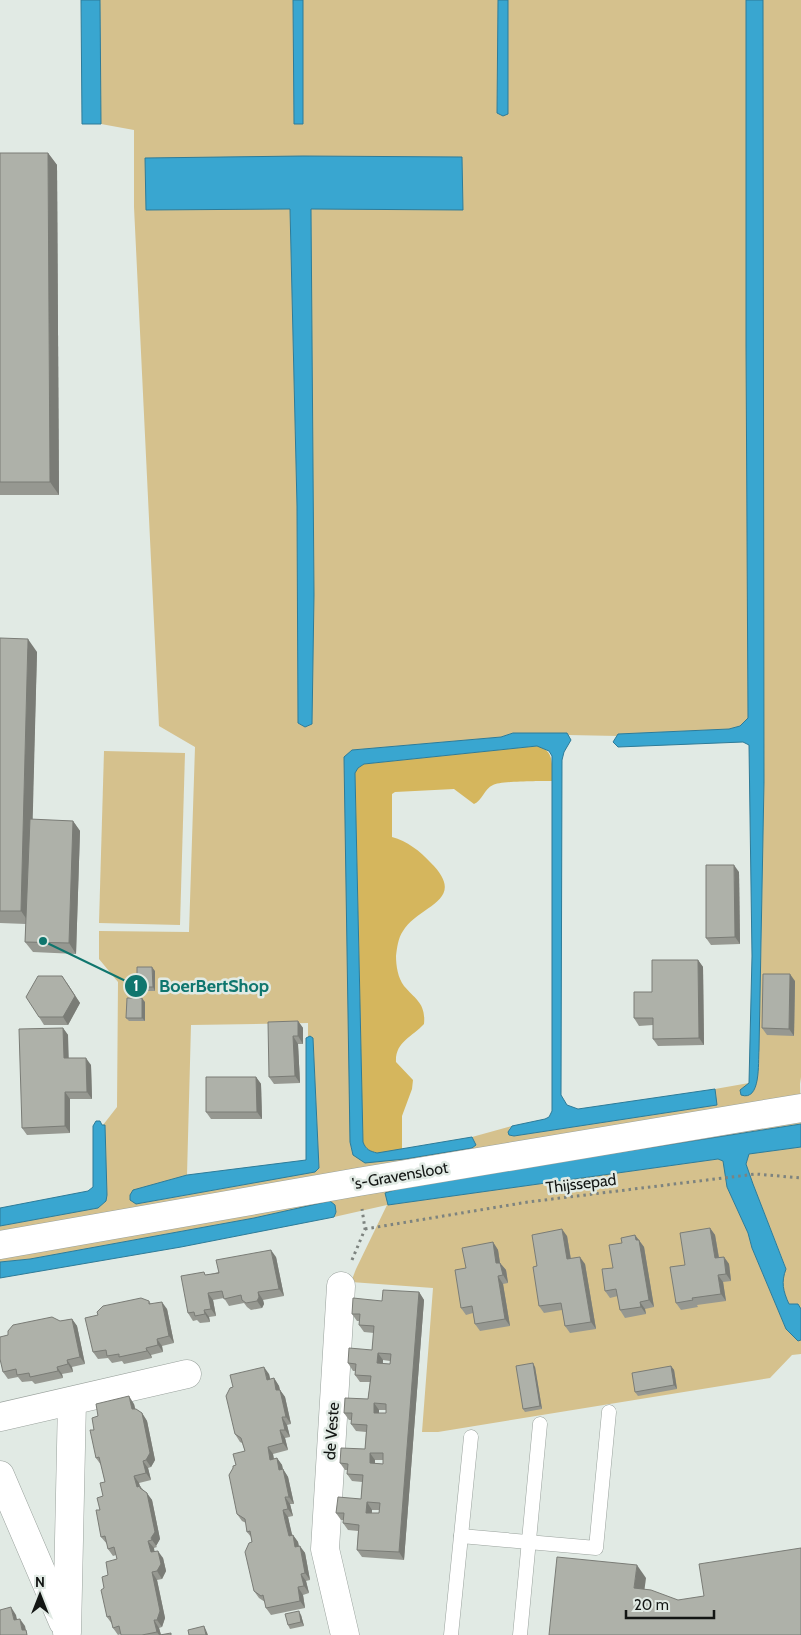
<svg xmlns="http://www.w3.org/2000/svg" width="801" height="1635" viewBox="0 0 801 1635" font-family="Cabin,sans-serif">
  <style>
    .green { fill: #d5c18d; fill-rule: evenodd }
    .forest { fill: #d5b65d }
    .water { fill: #39a6d0; stroke: #2e7b98 }
    .lines { fill: none; stroke-linecap: round; stroke-linejoin: round }
    .lane-casing { stroke: #9aa29d; stroke-width: 15 }
    .street-casing { stroke: #9aa29d; stroke-width: 29 }
    .path { stroke: #7d837f; stroke-width: 3; stroke-dasharray: 2.5 4; stroke-linecap: butt }
    .lane { stroke: #fff; stroke-width: 14 }
    .street { stroke: #fff; stroke-width: 28 }
    .wall { fill: #969891; fill-rule: evenodd }
    .shaded-wall { fill: #7a7c76 }
    .building { fill: #aeb1a9; stroke: #7a7c76; fill-rule: evenodd }
    .labels { text-anchor: middle; stroke-width: 5; stroke-linejoin: round; paint-order: stroke }
    .street-label { font-size: 16px; fill: #131614; stroke: #e1eae4 }
    .leader { fill: none; stroke: #0f766e; stroke-width: 2 }
    .callout-dot { fill: #0f766e; stroke: #e1eae4; stroke-width: 2 }
    .mark-label { font-size: 15px; text-anchor: middle; font-weight: bold; fill: #fff }
    .callout-label { font-size: 18px; text-anchor: middle; font-weight: bold; fill: #0f766e; stroke: #e1eae4; stroke-width: 5; stroke-linejoin: round; paint-order: stroke }
  </style>
  <rect width="100%" height="100%" fill="#e1eae4"/>
  <g class="green">
    <path d="M100,0H293L294,124H302L303,0H498L497,113L508,114V0H746V344L748,718L740,726L729,729L619,734L618,736L568,735L567,733H513L501,737L352,750L350,1142L353,1155L476,1145L472,1137L512,1126L509,1129V1135L514,1136L716,1105L715,1089L749,1083L745,1087L750,1096L761,957L764,782L763,0H801V1077L800,1084L801,1124L410,1185L386,1193L388,1205L718,1159L724,1161L727,1187L748,1233L752,1248L786,1329L798,1341L801,1340V1354L792,1355L770,1378L438,1432H422L433,1288L351,1282L356,1269L387,1205L334,1217L336,1212L335,1205L330,1202L254,1218L30,1259L0,1262V1226L97,1208L106,1201L107,1195L105,1125H103L117,1107L118,982L99,959V931L189,932L195,747L159,726L134,207V130L101,124ZM303,156L462,157L463,209H311L314,595L312,724L305,727L298,723L297,506L290,209ZM308,1023V1037L313,1038L319,1168L314,1172L137,1204L134,1190L187,1175L191,1025Z"/>
    <polygon points="104,751 185,753 180,925 99,923"/>
    <path d="M801,1147V1309L798,1304H789C783,1291 781,1282 786,1268L753,1184L746,1164L749,1154Z"/>
  </g>
  <path class="forest" d="M537,746C555,750 552,765 552,781C541,781 500,781 493,785C484,789 482,801 474,804L454,789L395,792L392,794V837C407,841 420,851 430,862C470,901 418,905 403,931C398,938 397,948 396,956C396,966 398,978 404,986C415,999 426,1003 424,1024C412,1037 395,1042 396,1062L413,1080L412,1089L402,1116V1149C389,1152 369,1159 363,1142L355,773L358,768L364,764Z"/>
  <g class="water">
    <polygon points="81,0 100,0 101,124 82,124"/>
    <polygon points="293,0 303,0 303,124 294,124"/>
    <polygon points="498,0 508,0 508,114 503,116 497,113"/>
    <path d="M746,0H763L764,782L759,1050C758,1063 761,1102 741,1095L740,1090L749,1083L752,956L749,745L743,742L618,747L613,742L618,734L729,729L740,726L748,718L746,344Z"/>
    <polygon points="303,156 462,157 463,210 311,209 314,595 312,724 305,727 298,723 297,506 290,209 146,210 145,158"/>
    <path d="M513,733H567L571,740L564,752L562,760L561,1095L567,1105L578,1109L715,1089L717,1105L514,1136L509,1135L508,1132L512,1126L545,1119L549,1117L552,1111V756L549,751L537,746L364,764L358,768L355,773L363,1142C366,1150 370,1151 377,1153L472,1137L476,1145L472,1148L405,1159L365,1163L353,1155L350,1142L344,757L352,750L501,737Z"/>
    <polygon points="310,1036 313,1038 319,1168 315,1172 136,1204 130,1200 130,1195 133,1190 187,1175 306,1160 306,1038"/>
    <polygon points="96,1121 100,1121 102,1125 105,1125 107,1195 106,1201 98,1208 0,1226 0,1208 88,1191 93,1187 93,1126"/>
    <path d="M801,1124V1147L749,1154L746,1164L753,1184L786,1269C781,1282 783,1291 789,1304H798L801,1309V1340L798,1341L786,1329L752,1248L748,1233L727,1187L723,1161L718,1159L388,1205L385,1193L410,1185Z"/>
    <polygon points="330,1201 335,1205 336,1212 334,1217 181,1247 0,1278 0,1262 30,1259 254,1218"/>
  </g>
  <g class="lines">
    <g class="lane-casing">
      <g id="lane">
        <polyline points="461,1536 596,1548 609,1412"/>
        <polyline points="451,1635 471,1437"/>
        <polyline points="520,1635 540,1424"/>
      </g>
    </g>
    <g class="street-casing">
      <g id="street">
        <polyline points="0,1245 358,1182 801,1108"/>
        <polyline points="341,1286 325,1549 345,1635"/>
        <polyline points="0,1417 187,1374"/>
        <polyline points="0,1475 63,1622"/>
        <polyline points="67,1632 72,1401"/>
      </g>
    </g>
    <g class="path">
      <polyline points="365,1229 528,1202 756,1174 801,1178"/>
      <polyline points="352,1260 365,1229 362,1209"/>
    </g>
    <use href="#lane" class="lane"/>
    <use href="#street" class="street"/>
  </g>
  <g class="wall">
    <polygon points="0,153 48,153 57,165 59,495 0,495"/>
    <polygon points="0,638 37,652 32,820 73,821 80,831 76,954 33,952 25,942 26,924 0,923"/>
    <polygon points="739,872 740,944 711,945 706,938"/>
    <polygon points="698,960 703,967 704,1045 658,1046 653,1039 653,1025 639,1026 634,1018 652,992"/>
    <polygon points="155,971 155,991 140,991 137,987"/>
    <polygon points="795,981 794,1036 767,1035 762,1028"/>
    <polygon points="67,983 80,1003 68,1025 44,1025 39,1017"/>
    <polygon points="145,1002 145,1021 129,1021 126,1018"/>
    <polygon points="298,1021 303,1028 303,1044 298,1044 300,1083 274,1084 269,1077"/>
    <polygon points="63,1028 68,1035 68,1058 91,1065 92,1099 70,1099 70,1133 27,1135 22,1128"/>
    <polygon points="256,1077 261,1084 262,1119 211,1119 206,1112"/>
    <polygon points="710,1228 715,1235 719,1257 724,1257 729,1264 731,1281 723,1282 726,1301 697,1305 698,1307 681,1310 676,1303 685,1265"/>
    <polygon points="635,1235 644,1247 654,1307 645,1309 646,1314 625,1318 620,1310 618,1296 610,1298 605,1291 622,1243"/>
    <polygon points="567,1236 571,1259 585,1264 596,1329 570,1333 565,1326 562,1310 544,1313 539,1306 537,1266"/>
    <polygon points="493,1242 498,1250 500,1263 506,1270 508,1283 503,1284 510,1326 480,1331 475,1324 473,1313 466,1315 461,1308 466,1268"/>
    <polygon points="276,1257 284,1296 263,1300 264,1304 262,1308 251,1310 247,1307 244,1303 229,1306 224,1298 213,1300 216,1316 209,1317 210,1322 200,1323 197,1320 193,1321 188,1313 207,1275"/>
    <path d="M419,1292L424,1300L404,1560L362,1557L357,1550L358,1531L348,1530L343,1523L344,1520H341L336,1513L361,1499L362,1482L352,1481L347,1474L348,1470H345L340,1463L365,1449L366,1432L356,1431L351,1424V1420H349L344,1413L368,1399L370,1382H360L355,1375V1371H353L348,1363L372,1350L374,1333L364,1332L359,1325V1321H357L352,1314L382,1301ZM383,1360L390,1361V1364H383ZM379,1410H386V1413H379ZM375,1460H383V1464L375,1463ZM372,1510H379V1513H372Z"/>
    <polygon points="149,1301 151,1304 167,1309 174,1343 162,1346 163,1352 151,1355 152,1358 124,1364 122,1361 112,1363 108,1358 98,1359 93,1352"/>
    <polygon points="72,1319 77,1326 85,1364 72,1367 73,1372 62,1374 63,1378 35,1384 32,1381 22,1382 18,1377 8,1379 3,1372 60,1321"/>
    <polygon points="671,1366 674,1370 677,1389 638,1396 635,1392"/>
    <polygon points="535,1367 542,1409 525,1412 523,1409"/>
    <polygon points="269,1374 270,1379 274,1378 279,1386 280,1390 285,1397 291,1424 287,1425 290,1437 285,1438 288,1450 273,1454 274,1459 277,1458 282,1465 283,1469 288,1477 294,1504 290,1504 293,1516 288,1517 290,1527 292,1535 293,1535 298,1542 299,1546 305,1553 310,1580 306,1581 309,1593 303,1595 305,1608 271,1615 266,1608 265,1602 259,1598 254,1591 252,1542 251,1537 247,1532 246,1523 242,1521 237,1514 236,1465 245,1451 242,1443 240,1442 235,1434"/>
    <polygon points="134,1404 135,1409 142,1413 147,1421 155,1460 151,1467 148,1468 151,1480 139,1483 140,1486 152,1500 160,1539 156,1546 157,1547 154,1548 154,1552 163,1558 166,1571 162,1579 157,1580 165,1618 162,1627 159,1628 161,1635 173,1635 121,1635 121,1634 118,1635 113,1628 112,1624 107,1617 104,1588 108,1575 117,1559 116,1555 113,1556 108,1549 107,1544 101,1537 100,1510 103,1496 105,1482 101,1465 96,1458 94,1430 98,1416"/>
    <polygon points="301,1615 304,1626 290,1629 288,1625"/>
  </g>
  <g class="shaded-wall">
    <polygon points="48,153 57,165 59,495 50,482"/>
    <polygon points="28,639 37,652 30,924 21,911"/>
    <polygon points="73,821 80,831 76,954 69,943"/>
    <polygon points="734,865 739,872 740,944 735,937"/>
    <polygon points="698,960 703,967 704,1045 699,1038"/>
    <polygon points="152,967 155,971 155,991 153,987"/>
    <polygon points="790,974 795,981 794,1036 789,1029"/>
    <polygon points="62,976 80,1003 68,1025 63,1017"/>
    <polygon points="142,998 145,1002 145,1021 142,1018"/>
    <polygon points="298,1021 303,1028 303,1044 298,1036"/>
    <polygon points="63,1028 68,1035 69,1065 64,1058"/>
    <polygon points="293,1036 298,1044 300,1083 295,1076"/>
    <polygon points="86,1058 91,1065 92,1099 87,1092"/>
    <polygon points="256,1077 261,1084 262,1119 257,1112"/>
    <polygon points="65,1092 70,1099 70,1133 65,1126"/>
    <polygon points="710,1228 715,1235 720,1265 715,1258"/>
    <polygon points="562,1229 567,1236 572,1267 567,1259"/>
    <polygon points="635,1235 644,1247 654,1307 649,1300"/>
    <polygon points="493,1242 498,1250 501,1270 496,1263"/>
    <polygon points="271,1250 276,1257 284,1296 279,1289"/>
    <polygon points="580,1257 585,1264 596,1329 591,1322"/>
    <polygon points="724,1257 729,1264 731,1281 726,1274"/>
    <polygon points="500,1263 506,1270 508,1283 503,1275"/>
    <polygon points="718,1275 723,1282 726,1301 721,1294"/>
    <polygon points="498,1276 503,1284 510,1326 505,1319"/>
    <polygon points="258,1292 263,1300 264,1304 262,1308 257,1301"/>
    <polygon points="419,1292 424,1300 404,1560 399,1552"/>
    <polygon points="208,1293 213,1300 216,1316 211,1309"/>
    <polygon points="162,1302 167,1309 174,1343 169,1336"/>
    <polygon points="640,1302 645,1309 646,1314 641,1307"/>
    <polygon points="204,1310 209,1317 210,1322 205,1314"/>
    <polygon points="72,1319 77,1326 85,1364 80,1357"/>
    <polygon points="157,1339 162,1346 163,1352 158,1345"/>
    <polygon points="146,1348 151,1355 152,1358 147,1351"/>
    <polygon points="378,1353 383,1360 382,1371 377,1363"/>
    <polygon points="67,1360 72,1367 73,1372 68,1364"/>
    <polygon points="533,1363 535,1367 542,1409 540,1406"/>
    <polygon points="671,1366 674,1370 677,1389 674,1385"/>
    <polygon points="57,1367 62,1374 63,1378 58,1371"/>
    <polygon points="264,1367 269,1374 272,1387 267,1380"/>
    <polygon points="274,1378 279,1386 281,1397 276,1390"/>
    <polygon points="280,1390 285,1397 291,1424 286,1417"/>
    <polygon points="129,1396 134,1404 137,1416 132,1409"/>
    <polygon points="374,1403 379,1410 379,1420 374,1413"/>
    <polygon points="142,1413 147,1421 155,1460 151,1467 146,1460"/>
    <polygon points="282,1417 287,1425 290,1437 285,1430"/>
    <polygon points="280,1430 285,1438 288,1450 283,1443"/>
    <polygon points="268,1447 273,1454 275,1467 270,1460"/>
    <polygon points="370,1453 375,1460 375,1470 370,1463"/>
    <polygon points="277,1458 282,1465 284,1477 279,1470"/>
    <polygon points="143,1461 148,1468 151,1480 146,1473"/>
    <polygon points="283,1469 288,1477 294,1504 289,1497"/>
    <polygon points="134,1476 139,1483 142,1495 137,1487"/>
    <polygon points="147,1493 152,1500 160,1539 156,1546 157,1547 152,1540"/>
    <polygon points="285,1497 290,1504 293,1516 288,1509"/>
    <polygon points="367,1502 372,1510 371,1520 366,1513"/>
    <polygon points="283,1510 288,1517 294,1543 289,1536"/>
    <polygon points="293,1535 298,1542 300,1554 295,1547"/>
    <polygon points="148,1541 154,1548 156,1560 151,1552"/>
    <polygon points="300,1546 305,1553 310,1580 305,1573"/>
    <polygon points="158,1551 163,1558 166,1571 162,1579 157,1571"/>
    <polygon points="637,1565 646,1578 643,1601 634,1588"/>
    <polygon points="152,1572 157,1580 165,1618 162,1627 157,1620"/>
    <polygon points="301,1574 306,1581 309,1593 304,1586"/>
    <polygon points="298,1587 303,1595 305,1608 300,1601"/>
    <polygon points="11,1607 16,1615 19,1628 14,1620"/>
    <polygon points="299,1611 301,1615 304,1626 301,1622"/>
    <polygon points="20,1619 25,1626 27,1635 22,1630"/>
    <polygon points="154,1620 159,1628 161,1635 159,1635 157,1632"/>
    <polygon points="204,1626 206,1630 208,1635 206,1635"/>
  </g>
  <g class="building">
    <polygon points="0,153 48,153 50,482 0,482"/>
    <polygon points="0,638 28,639 21,911 0,911"/>
    <polygon points="30,819 73,821 69,943 25,942"/>
    <polygon points="706,865 734,865 735,937 706,938"/>
    <polygon points="652,960 698,960 699,1038 653,1039 653,1018 634,1018 634,992 652,992"/>
    <polygon points="137,967 152,967 153,987 137,987"/>
    <polygon points="763,974 790,974 789,1029 762,1028"/>
    <polygon points="38,976 62,976 75,996 63,1017 39,1017 26,997"/>
    <polygon points="127,998 142,998 142,1018 126,1018"/>
    <polygon points="298,1021 298,1036 293,1036 295,1076 269,1077 268,1022"/>
    <polygon points="63,1028 64,1058 86,1058 87,1092 65,1092 65,1126 22,1128 19,1029"/>
    <polygon points="206,1077 256,1077 257,1112 206,1112"/>
    <polygon points="710,1228 715,1258 724,1257 726,1274 718,1275 721,1294 692,1298 693,1300 676,1303 670,1267 685,1265 680,1233"/>
    <polygon points="562,1229 567,1259 580,1257 591,1322 565,1326 561,1303 539,1306 533,1267 537,1266 532,1235"/>
    <polygon points="635,1235 636,1240 639,1240 649,1300 640,1302 641,1307 620,1310 616,1289 605,1291 602,1269 613,1268 609,1245 622,1243 621,1238"/>
    <polygon points="493,1242 496,1263 500,1263 503,1275 498,1276 505,1319 475,1324 472,1306 461,1308 455,1270 466,1268 462,1248"/>
    <polygon points="271,1250 279,1289 258,1292 259,1297 257,1301 246,1303 242,1300 241,1295 224,1299 222,1291 208,1293 211,1309 204,1310 205,1314 195,1316 194,1312 188,1313 181,1276 204,1272 205,1275 219,1273 216,1260"/>
    <path d="M383,1290L419,1292L399,1552L357,1550L359,1525L343,1523L344,1513H336L338,1497L361,1499L363,1475L347,1474L348,1464L340,1463L341,1448L365,1449L367,1425L351,1424L352,1413H344L345,1398L368,1399L371,1376L355,1375L356,1364L348,1363L349,1348L372,1350L374,1326L359,1325L360,1314H352L353,1298L382,1301ZM378,1353L391,1354L390,1364L377,1363ZM374,1403L386,1404V1413H374ZM370,1453H383V1464L370,1463ZM367,1502L380,1503L379,1513H366Z"/>
    <polygon points="141,1298 149,1301 149,1304 162,1302 169,1336 157,1339 158,1345 146,1348 147,1351 119,1357 119,1354 107,1356 106,1350 93,1352 85,1318 98,1315 97,1312 103,1306"/>
    <polygon points="52,1317 60,1321 72,1319 80,1357 67,1360 68,1364 57,1367 58,1371 30,1377 29,1373 17,1375 16,1369 3,1372 0,1359 0,1337 8,1335 8,1331 13,1325"/>
    <polygon points="533,1363 540,1406 523,1409 516,1366"/>
    <polygon points="671,1366 674,1385 635,1392 632,1373"/>
    <polygon points="264,1367 267,1380 274,1378 276,1390 280,1390 286,1417 282,1417 285,1430 280,1430 283,1443 268,1447 270,1460 277,1458 279,1470 283,1469 289,1497 285,1497 288,1509 283,1510 285,1520 289,1536 293,1535 295,1547 300,1546 305,1573 301,1574 304,1586 298,1587 300,1601 266,1608 263,1595 261,1596 254,1591 245,1552 249,1543 252,1542 250,1531 247,1532 245,1519 237,1514 229,1475 233,1468 233,1466 236,1465 233,1454 245,1451 241,1438 235,1434 226,1396 230,1388 233,1387 230,1375"/>
    <polygon points="129,1396 132,1409 136,1409 142,1413 150,1453 146,1460 143,1461 146,1473 134,1476 137,1487 140,1486 140,1488 147,1493 155,1532 151,1538 152,1540 148,1541 151,1552 158,1551 161,1564 157,1571 152,1572 160,1611 157,1620 154,1620 157,1632 142,1635 121,1635 119,1626 113,1628 110,1616 107,1617 101,1590 104,1588 102,1577 108,1575 106,1562 117,1559 114,1547 108,1549 105,1536 101,1537 96,1510 100,1510 97,1498 103,1496 100,1483 105,1482 99,1457 96,1458 90,1430 94,1430 92,1418 98,1416 96,1404"/>
    <polygon points="801,1548 801,1635 549,1635 557,1557 637,1565 634,1588 651,1590 678,1600 704,1596 699,1564"/>
    <polygon points="11,1607 14,1620 20,1619 22,1630 26,1630 27,1635 0,1635 0,1610"/>
    <polygon points="299,1611 301,1622 288,1625 285,1614"/>
    <polygon points="204,1626 206,1635 189,1635 188,1630"/>
    <polygon points="171,1633 171,1635 160,1635"/>
  </g>
  <g class="labels">
    <g class="street-label">
      <text transform="translate(400 1175) rotate(-10)" y="6">'s-Gravensloot</text>
      <text transform="translate(581 1183) rotate(-7)" y="6">Thijssepad</text>
      <text transform="translate(331 1431) rotate(-86)" y="6">de Veste</text>
    </g>
  </g>
  <path class="leader" d="M43 941L136 986"/>
  <g class="callout-dot">
    <circle cx="43" cy="941" r="5"/>
    <circle cx="136" cy="986" r="12"/>
  </g>
  <g class="mark-label">
    <text x="136" y="991">1</text>
  </g>
  <g class="callout-label">
    <text x="214" y="992">BoerBertShop</text>
  </g>
  <g transform="translate(40 1595)" stroke="#e1eae4" stroke-width="4" paint-order="stroke">
  <path d="M0-4L9 19L0 12L-9 19Z" fill="#131614"/>
  <text y="-8" font-size="14" font-weight="bold" text-anchor="middle" fill="#131614">N</text>
  </g>
  <path d="M626 1610v8h88v-8" fill="none" stroke="#131614" stroke-width="2.5"/>
  <text x="634" y="1610" font-size="15" fill="#131614" stroke="#e1eae4" stroke-width="4" paint-order="stroke">20 m</text>
</svg>
